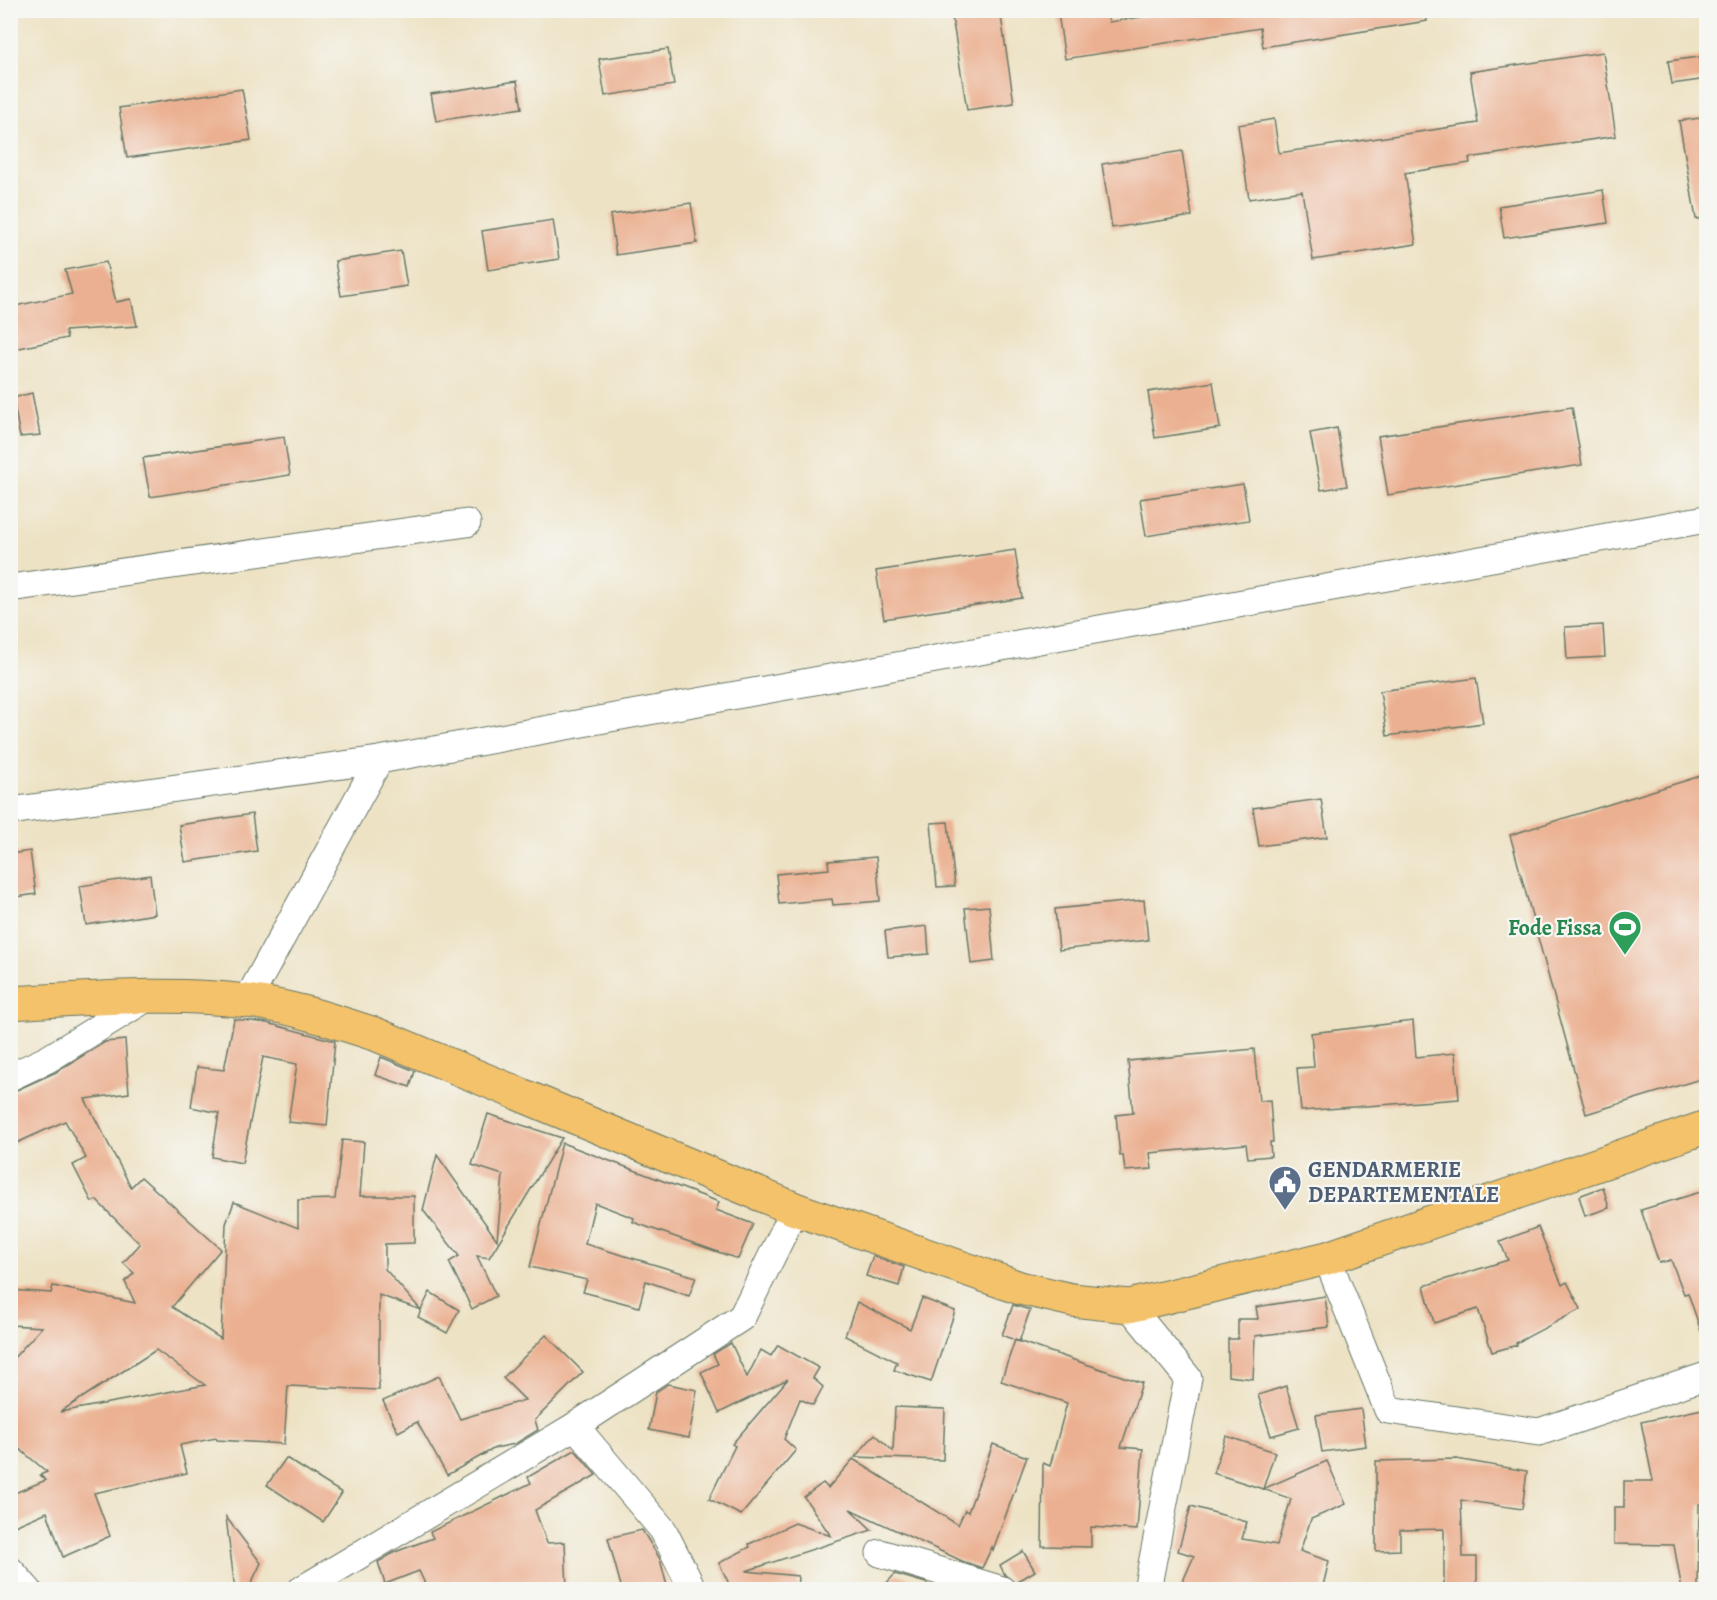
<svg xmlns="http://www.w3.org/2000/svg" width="1717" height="1600" viewBox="0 0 1717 1600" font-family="Alegreya,serif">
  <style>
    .building { fill: #ebb091; fill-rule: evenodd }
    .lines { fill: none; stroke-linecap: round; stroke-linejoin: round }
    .minor-casing { stroke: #677766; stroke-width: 29 }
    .major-casing { stroke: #677766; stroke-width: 35 }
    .minor { stroke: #fff; stroke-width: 27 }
    .major { stroke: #f3c26a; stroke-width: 33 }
    .labels { text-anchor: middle; stroke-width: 4.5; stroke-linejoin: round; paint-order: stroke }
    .leisure-label { font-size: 22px; font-weight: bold; fill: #27864d; stroke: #f6f6f2; text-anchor: end }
    .service-label { font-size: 22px; font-weight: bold; fill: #4e5e75; stroke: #f6f6f2; text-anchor: start }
  </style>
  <rect width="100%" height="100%" fill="#f6f6f2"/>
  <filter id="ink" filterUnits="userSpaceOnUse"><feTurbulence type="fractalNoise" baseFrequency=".0167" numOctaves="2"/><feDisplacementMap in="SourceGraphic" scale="12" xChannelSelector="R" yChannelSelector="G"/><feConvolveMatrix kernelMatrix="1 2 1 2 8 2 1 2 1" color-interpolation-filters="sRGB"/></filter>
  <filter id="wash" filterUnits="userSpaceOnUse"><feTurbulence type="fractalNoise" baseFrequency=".008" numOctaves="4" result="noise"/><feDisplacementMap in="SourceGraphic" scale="24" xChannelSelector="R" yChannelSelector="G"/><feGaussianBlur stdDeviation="1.35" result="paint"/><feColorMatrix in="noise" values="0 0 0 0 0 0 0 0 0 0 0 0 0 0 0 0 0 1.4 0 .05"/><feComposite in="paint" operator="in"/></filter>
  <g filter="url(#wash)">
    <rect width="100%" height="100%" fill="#ede2c4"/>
    <g id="blocks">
      <g class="building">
        <polygon points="951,10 1000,10 1014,103 967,110"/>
        <polygon points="1073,10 1107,10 1109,22 1187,10 1426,10 1427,21 1263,47 1260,28 1065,59 1058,13"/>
        <polygon points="668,49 674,85 605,96 599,59"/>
        <polygon points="1603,52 1616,136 1469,158 1470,163 1405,173 1416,244 1313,260 1302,191 1249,199 1238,125 1274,119 1279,153 1478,123 1470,72"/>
        <polygon points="1707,56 1707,79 1672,84 1668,61"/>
        <polygon points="517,81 522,108 436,121 431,94"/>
        <polygon points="242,89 251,140 127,158 119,108"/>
        <polygon points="1707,117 1707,218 1696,219 1679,121"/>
        <polygon points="1182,151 1192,216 1112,228 1102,164"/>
        <polygon points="1603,190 1608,223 1504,238 1499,206"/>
        <polygon points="691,203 697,243 616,255 610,215"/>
        <polygon points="553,220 559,259 488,270 482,231"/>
        <polygon points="401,251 407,286 341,296 335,261"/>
        <polygon points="106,262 116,302 131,299 137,326 65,331 67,338 10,350 10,307 72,294 65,270"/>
        <polygon points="1213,382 1220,428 1155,438 1148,392"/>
        <polygon points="32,393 40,435 20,437 13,398"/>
        <polygon points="1572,407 1582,465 1388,495 1378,436"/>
        <polygon points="1337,428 1347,486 1321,490 1310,433"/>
        <polygon points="284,437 290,475 150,497 143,458"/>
        <polygon points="1243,484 1249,520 1146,536 1140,499"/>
        <polygon points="1015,550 1022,598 884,619 876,571"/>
        <polygon points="1603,625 1605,657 1567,659 1565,627"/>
        <polygon points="1476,678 1483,723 1387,736 1380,691"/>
        <polygon points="1707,774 1707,1077 1586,1114 1510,835"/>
        <polygon points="1321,799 1327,837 1259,846 1253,808"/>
        <polygon points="252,814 257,851 185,862 179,825"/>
        <polygon points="948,822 955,886 937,887 931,823"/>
        <polygon points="30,851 36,894 10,898 10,854"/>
        <polygon points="876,857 880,901 833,905 832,899 779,904 776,874 829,869 828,861"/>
        <polygon points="150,875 155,914 86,925 80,886"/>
        <polygon points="1144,900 1148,940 1059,950 1055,909"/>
        <polygon points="989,906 994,961 971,964 965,908"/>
        <polygon points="927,926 929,954 888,957 885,931"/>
        <polygon points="234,1019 267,1023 335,1041 327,1126 288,1122 297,1064 263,1057 242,1163 212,1157 219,1113 191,1107 197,1067 224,1070"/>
        <polygon points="1413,1021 1416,1057 1455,1053 1459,1099 1301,1111 1297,1068 1314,1067 1311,1033"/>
        <path d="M125,1040L129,1093L85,1099L131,1187L141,1177L221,1249L172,1307L221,1339L226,1224L234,1202L298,1228V1200L335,1199L342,1140L364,1142L360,1196H414V1243L385,1244V1269L421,1310L430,1292L459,1310L447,1333L418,1317L421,1310L379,1295V1390L288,1386L284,1444L217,1440L216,1438L180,1445L187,1473L94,1493L110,1536L63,1557L47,1512L10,1528V1495L46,1480L40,1475L47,1472L10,1441V1362L42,1327L10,1325V1290L51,1293L53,1286L135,1303L125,1282L134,1273L123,1263L140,1244L96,1200L92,1202L73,1165L86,1158L65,1121L10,1146V1093L56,1072L105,1042ZM156,1350L205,1385L60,1412Z"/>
        <polygon points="1254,1049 1259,1101 1270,1100 1273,1142 1270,1142 1271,1156 1248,1158 1246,1144 1150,1153 1152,1169 1125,1171 1123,1155 1120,1156 1116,1115 1133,1113 1128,1061"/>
        <polygon points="381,1057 415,1071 410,1087 375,1075"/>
        <polygon points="488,1114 562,1138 489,1258 477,1256 496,1296 472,1309 449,1262 459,1256 423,1210 437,1155 497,1240 503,1175 472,1165"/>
        <polygon points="562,1143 719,1202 716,1210 753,1224 738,1259 633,1222 634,1218 595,1203 585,1244 696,1277 689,1296 646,1281 639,1307 583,1292 587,1280 530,1267"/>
        <polygon points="1603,1187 1609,1208 1585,1216 1579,1196"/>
        <polygon points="1707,1190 1707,1337 1703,1337 1688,1293 1684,1294 1671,1260 1659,1263 1641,1210"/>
        <polygon points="1538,1227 1562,1285 1567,1282 1581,1309 1516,1343 1517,1345 1492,1352 1478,1309 1434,1323 1424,1286 1508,1260 1500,1242"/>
        <polygon points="873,1256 904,1267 899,1286 866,1276"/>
        <polygon points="1325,1296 1329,1327 1255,1336 1253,1379 1228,1376 1228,1339 1238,1339 1238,1319 1258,1319 1256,1307"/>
        <polygon points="922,1298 955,1311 931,1382 894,1370 897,1362 845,1336 857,1302 910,1329"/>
        <polygon points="1013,1305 1030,1310 1019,1342 1002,1335"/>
        <polygon points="546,1335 583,1372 535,1420 538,1430 515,1444 495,1448 447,1475 417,1422 398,1432 383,1401 439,1376 460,1419 525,1400 503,1378"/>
        <polygon points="1015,1340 1142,1383 1121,1447 1143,1449 1137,1530 1091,1527 1091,1547 1042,1546 1043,1463 1050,1466 1067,1403 1001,1381"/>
        <polygon points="731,1343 747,1377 761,1350 771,1356 778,1345 819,1368 813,1378 823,1387 813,1405 800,1399 784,1439 796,1450 741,1515 709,1499 735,1446 732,1444 788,1379 719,1413 701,1372 718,1364 713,1354"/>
        <polygon points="668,1384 697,1390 689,1438 649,1430 656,1392"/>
        <polygon points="1286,1386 1299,1428 1271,1436 1258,1395"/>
        <polygon points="895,1407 945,1409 943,1460 855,1457 875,1434 893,1451"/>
        <polygon points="1707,1408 1707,1504 1699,1504 1698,1590 1682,1590 1674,1545 1614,1544 1614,1507 1624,1507 1624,1481 1653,1481 1641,1422"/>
        <polygon points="1361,1409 1366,1446 1322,1452 1316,1415"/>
        <polygon points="1226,1436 1275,1452 1263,1489 1213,1473"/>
        <polygon points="993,1444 1027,1457 993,1550 992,1547 982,1568 962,1561 850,1509 872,1530 746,1571 798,1576 797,1590 732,1590 719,1563 750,1547 749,1544 795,1523 831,1536 804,1497 823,1483 828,1488 853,1459 958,1525 965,1510 968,1512"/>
        <polygon points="575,1450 596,1475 535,1510 547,1543 565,1542 567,1590 428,1590 419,1571 385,1584 378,1562 395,1552 433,1538 430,1532 531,1483 528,1477"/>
        <polygon points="286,1458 342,1493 323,1522 267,1485"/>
        <polygon points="1456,1459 1527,1471 1522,1509 1461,1500 1463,1557 1477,1557 1477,1590 1444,1590 1444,1529 1400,1530 1400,1550 1376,1551 1376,1461"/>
        <polygon points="1327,1461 1346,1504 1311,1519 1300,1551 1329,1561 1322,1590 1179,1590 1194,1556 1178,1551 1191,1506 1247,1522 1242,1539 1277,1545 1291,1499 1263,1489"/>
        <polygon points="226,1517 261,1563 248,1590 235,1590"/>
        <polygon points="642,1530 660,1559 668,1590 622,1590 608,1538"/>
        <polygon points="1023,1551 1035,1571 1015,1583 1005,1575 1000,1565"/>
        <polygon points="895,1574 926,1583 932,1590 880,1590"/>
      </g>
    </g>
  </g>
  <g filter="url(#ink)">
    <use href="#blocks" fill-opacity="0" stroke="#677766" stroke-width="1.5"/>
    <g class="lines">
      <g class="minor-casing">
        <g id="minor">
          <polyline points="10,588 467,523"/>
          <polyline points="10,811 379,760 1706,519"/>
          <polyline points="247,1001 379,760"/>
          <polyline points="10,1077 48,1059 150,996"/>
          <polyline points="1327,1258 1388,1410 1539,1432 1706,1376"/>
          <polyline points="1129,1306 1188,1378 1147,1590"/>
          <polyline points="575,1426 663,1530 693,1590"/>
          <polyline points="880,1553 1002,1590"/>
          <polyline points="10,1570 28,1590"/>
          <polyline points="301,1590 575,1426 742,1317 795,1209"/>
        </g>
      </g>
      <g class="major-casing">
        <path id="major" d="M10,1003C89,999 169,991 247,1001C291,1006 333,1021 375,1034L795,1209L1020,1288L1072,1300L1129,1306L1327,1258L1706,1127"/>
      </g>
      <use href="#minor" class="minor"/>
      <use href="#major" class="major"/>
    </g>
  </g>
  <defs>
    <g id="stadium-pin" transform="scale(1.725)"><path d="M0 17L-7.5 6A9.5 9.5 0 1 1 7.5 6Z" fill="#2e9e5b" stroke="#f6f6f2"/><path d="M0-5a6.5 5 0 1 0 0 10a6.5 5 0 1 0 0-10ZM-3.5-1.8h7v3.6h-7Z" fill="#fff"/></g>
    <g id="civic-pin" transform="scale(1.725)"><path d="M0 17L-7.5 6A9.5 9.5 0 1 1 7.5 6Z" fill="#5c6f8a" stroke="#f6f6f2"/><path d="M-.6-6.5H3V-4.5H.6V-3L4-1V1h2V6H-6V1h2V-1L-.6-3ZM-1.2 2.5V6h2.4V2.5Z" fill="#fff"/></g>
  </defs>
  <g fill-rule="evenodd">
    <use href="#stadium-pin" x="1625" y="927"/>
    <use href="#civic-pin" x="1285" y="1182"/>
  </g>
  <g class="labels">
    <g class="leisure-label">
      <text x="1602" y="935">Fode Fissa</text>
    </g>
    <g class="service-label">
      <text x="1308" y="1177">GENDARMERIE<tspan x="1308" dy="25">DEPARTEMENTALE</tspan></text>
    </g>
  </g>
  <rect width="1717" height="1600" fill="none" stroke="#f6f6f2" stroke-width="36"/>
</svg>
